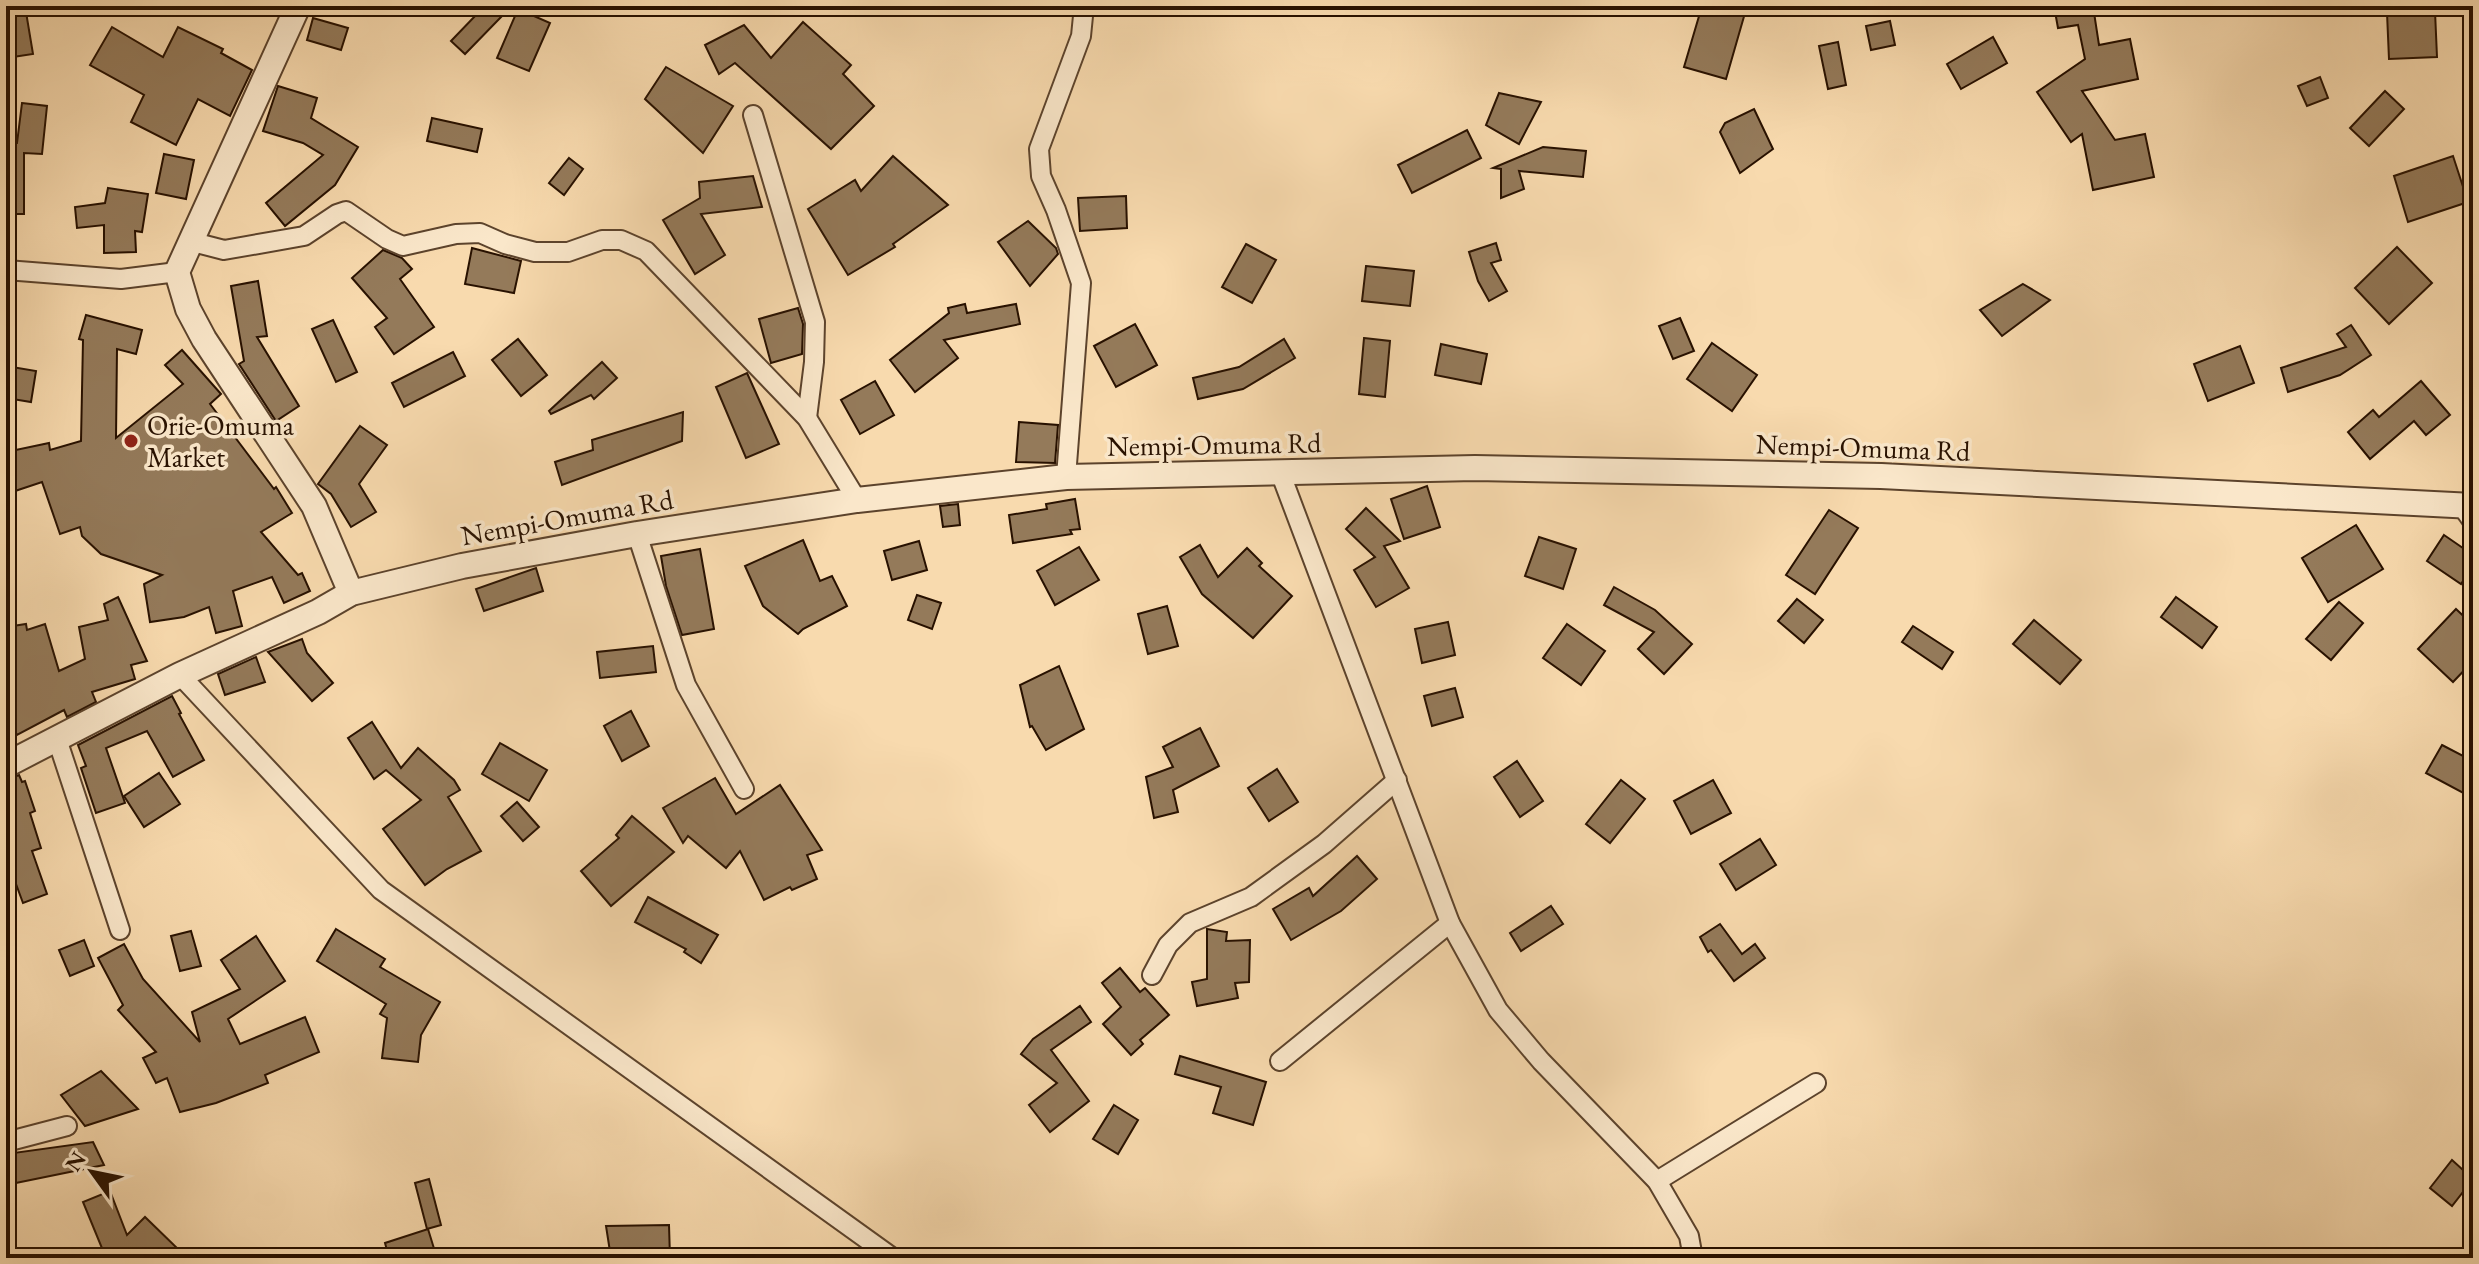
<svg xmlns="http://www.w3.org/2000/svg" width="2479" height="1264" viewBox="0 0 2479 1264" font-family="'EB Garamond',serif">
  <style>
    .building { fill: #947a5a; stroke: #281100; stroke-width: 2 }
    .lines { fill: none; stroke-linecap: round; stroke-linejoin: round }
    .minor-casing { stroke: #5c432c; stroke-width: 22 }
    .tertiary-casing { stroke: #5c432c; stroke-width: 28 }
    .minor { stroke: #fae7ca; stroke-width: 18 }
    .tertiary { stroke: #fae7ca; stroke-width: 24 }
    .poi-dot { fill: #8f2418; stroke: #fae7ca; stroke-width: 3 }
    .labels { text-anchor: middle; stroke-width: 7; stroke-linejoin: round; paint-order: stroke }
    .poi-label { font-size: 28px; fill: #281100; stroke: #fae7ca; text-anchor: start }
    .street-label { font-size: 28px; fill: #281100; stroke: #fae7ca }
  </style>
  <rect width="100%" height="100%" fill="#f8daae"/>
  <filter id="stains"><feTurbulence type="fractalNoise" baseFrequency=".0025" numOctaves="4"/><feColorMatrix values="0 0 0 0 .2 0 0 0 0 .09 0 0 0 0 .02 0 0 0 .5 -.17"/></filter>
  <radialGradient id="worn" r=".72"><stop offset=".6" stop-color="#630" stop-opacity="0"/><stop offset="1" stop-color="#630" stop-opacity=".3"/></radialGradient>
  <g class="building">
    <polygon points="6,6 25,6 33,54 6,58"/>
    <polygon points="468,6 496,6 504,14 465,54 451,41 477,14"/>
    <polygon points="1702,6 1747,6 1726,79 1684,67"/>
    <polygon points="2054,6 2093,6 2099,45 2130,39 2138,79 2082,91 2115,140 2145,134 2154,177 2093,190 2082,134 2071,142 2037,92 2085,59 2078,25 2058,28"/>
    <polygon points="518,9 550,23 529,71 497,58"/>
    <polygon points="2435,11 2437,57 2389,59 2387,13"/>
    <polygon points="313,18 348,28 341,50 307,40"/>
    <polygon points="1890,21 1895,45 1871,50 1866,26"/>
    <polygon points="803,22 851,65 843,74 874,106 831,149 735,63 719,74 705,45 744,25 771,58"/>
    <polygon points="112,27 163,57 178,27 223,49 221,53 252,70 230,116 198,99 176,145 131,122 144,95 90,65"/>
    <polygon points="1993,37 2007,63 1961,89 1947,64"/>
    <polygon points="1838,42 1846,85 1828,89 1819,46"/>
    <polygon points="666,67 733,106 703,153 645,99"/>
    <polygon points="2320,77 2328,98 2307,106 2298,86"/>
    <polygon points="278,86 317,98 311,118 358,147 335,185 285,226 266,203 323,155 303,143 263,131"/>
    <polygon points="2385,91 2404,109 2369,146 2350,128"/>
    <polygon points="1499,93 1541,102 1519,144 1486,125"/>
    <polygon points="22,103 47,106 42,154 24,153 24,214 6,214 6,142 17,143"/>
    <polygon points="1754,109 1773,149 1740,173 1720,132 1725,123"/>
    <polygon points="432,118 482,129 477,152 427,141"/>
    <polygon points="1467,130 1481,158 1412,193 1398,165"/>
    <polygon points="1543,147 1586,151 1583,177 1519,171 1524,189 1501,198 1501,169 1493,168"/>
    <polygon points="164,154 194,160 186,199 156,193"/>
    <polygon points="893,156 948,205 893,244 895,247 848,275 808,209 855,180 861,191"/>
    <polygon points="2453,156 2468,202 2408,222 2394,176"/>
    <polygon points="569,158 583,169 564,195 549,183"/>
    <polygon points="753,176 762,207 701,214 725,255 695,274 663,220 700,198 699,182"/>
    <polygon points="108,188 148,194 142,232 135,231 136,252 104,253 104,225 77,228 75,207 105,203"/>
    <polygon points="1126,196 1127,228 1080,231 1078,198"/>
    <polygon points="1028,221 1056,248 1058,254 1030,286 998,242"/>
    <polygon points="1496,243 1501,260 1491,263 1507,291 1489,301 1478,281 1469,252"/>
    <polygon points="1246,244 1276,260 1252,303 1222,287"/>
    <polygon points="2397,247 2432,283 2389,324 2355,288"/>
    <polygon points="472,248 521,261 514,293 465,284"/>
    <polygon points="383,250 402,258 412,269 400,279 434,327 394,354 375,327 387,318 352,278"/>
    <polygon points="1366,266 1414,271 1410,306 1362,301"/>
    <polygon points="258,281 267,336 257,337 299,406 276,421 239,364 244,361 231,286"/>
    <polygon points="2023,284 2050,300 2002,336 1980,310"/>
    <polygon points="965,304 967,313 1016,304 1020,324 944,340 958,358 915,392 890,360 949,313 948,308"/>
    <polygon points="798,308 803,324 802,354 771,363 759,319"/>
    <polygon points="86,315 142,330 136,354 117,349 116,438 183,384 165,365 182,350 221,394 210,404 274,489 276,487 292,513 261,532 298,575 302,573 310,591 284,603 272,577 233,591 242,626 216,633 209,607 184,617 150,622 144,584 162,575 101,554 82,536 80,527 60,534 42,482 6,494 6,452 49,443 50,450 81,441 83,340 79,339"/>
    <polygon points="1680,318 1694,351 1673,359 1659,326"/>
    <polygon points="333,320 357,372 336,382 312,329"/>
    <polygon points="1135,324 1157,365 1116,387 1094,346"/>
    <polygon points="2351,325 2371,355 2340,375 2288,392 2281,368 2346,347 2337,334"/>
    <polygon points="1364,338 1390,341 1385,397 1359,394"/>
    <polygon points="518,339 547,375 521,396 492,360"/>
    <polygon points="1284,339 1295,358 1243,389 1198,399 1193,378 1239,367"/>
    <polygon points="1712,343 1757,375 1732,411 1687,379"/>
    <polygon points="1441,344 1487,354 1481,384 1435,375"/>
    <polygon points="2240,346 2254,383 2208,401 2194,364"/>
    <polygon points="453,352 465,376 404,407 392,383"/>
    <polygon points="602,362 617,378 594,399 591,395 551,414 549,411"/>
    <polygon points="6,366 36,371 31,402 6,398"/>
    <polygon points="747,373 779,444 746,458 716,387"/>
    <polygon points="875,381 894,415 860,434 841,400"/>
    <polygon points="2421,381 2450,415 2426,435 2414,421 2370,459 2348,432 2373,410 2379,417"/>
    <polygon points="683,412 682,441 562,485 555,462 593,450 592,440"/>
    <polygon points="1019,422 1058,425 1055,463 1016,462"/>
    <polygon points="360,426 387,445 359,484 376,512 351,527 331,494 318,484"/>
    <polygon points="1427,486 1440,527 1404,539 1391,499"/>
    <polygon points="1075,499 1080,529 1070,530 1072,534 1013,543 1009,515 1047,509 1046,504"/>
    <polygon points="958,504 960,525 943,527 940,506"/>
    <polygon points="1366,508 1400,541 1384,546 1409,588 1376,607 1354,570 1375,557 1346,529"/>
    <polygon points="1829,510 1858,528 1815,594 1786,575"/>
    <polygon points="2356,525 2383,569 2328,602 2302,558"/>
    <polygon points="2444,535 2473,555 2473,566 2461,584 2427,561"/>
    <polygon points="1539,537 1576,549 1563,589 1525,576"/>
    <polygon points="803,540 820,581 832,576 847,606 803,629 798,634 763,606 745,566"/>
    <polygon points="919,541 927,570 892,580 884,551"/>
    <polygon points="1200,545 1218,577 1247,548 1262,563 1259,566 1292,596 1253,638 1202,594 1180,557"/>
    <polygon points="1079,547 1099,580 1055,605 1037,571"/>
    <polygon points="700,549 714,629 682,635 666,586 661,556"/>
    <polygon points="536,568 543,591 484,611 476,589"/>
    <polygon points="1614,587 1655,610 1692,644 1664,674 1638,649 1654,632 1604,605"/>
    <polygon points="917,595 941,603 932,629 908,620"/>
    <polygon points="118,597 147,661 131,665 135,679 92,692 96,702 67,717 64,710 17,735 6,714 6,627 26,624 27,630 45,624 59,671 85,659 79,627 108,620 104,604"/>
    <polygon points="2176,597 2217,627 2202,648 2161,617"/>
    <polygon points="1797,599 1823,620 1804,643 1778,621"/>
    <polygon points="2339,602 2363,623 2331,660 2306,639"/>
    <polygon points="1167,606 1178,646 1148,654 1138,614"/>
    <polygon points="2456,609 2473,625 2473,661 2453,682 2418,649"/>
    <polygon points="2034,620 2081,660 2060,684 2013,644"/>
    <polygon points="1448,622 1455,655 1422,663 1415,629"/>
    <polygon points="1567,624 1605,651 1581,685 1543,658"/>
    <polygon points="1913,626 1953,652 1942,669 1902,642"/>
    <polygon points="302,639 307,653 333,683 312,701 268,652"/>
    <polygon points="653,646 656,672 600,678 597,652"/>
    <polygon points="256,657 265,682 225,695 218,674"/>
    <polygon points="1059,666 1084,729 1046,750 1032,726 1030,727 1020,685"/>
    <polygon points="1455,688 1463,717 1432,726 1424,696"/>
    <polygon points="172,696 181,713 179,714 204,760 173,777 147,731 106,748 125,803 96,813 81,768 86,766 78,745"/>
    <polygon points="631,711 649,746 622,761 604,726"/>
    <polygon points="372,722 401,768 418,748 454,780 460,790 448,797 481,851 447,869 425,885 383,829 421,800 386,770 374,779 348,738"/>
    <polygon points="1200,728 1219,766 1173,790 1178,812 1154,818 1146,777 1173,767 1163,747"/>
    <polygon points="500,743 547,770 529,801 482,774"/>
    <polygon points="2442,745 2473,761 2473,785 2467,795 2426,773"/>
    <polygon points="1517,761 1543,801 1520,817 1494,777"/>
    <polygon points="1277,769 1298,802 1269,821 1248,788"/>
    <polygon points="159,773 180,804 144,827 124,796"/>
    <polygon points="19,775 22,782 25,781 35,811 30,813 41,848 32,851 47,894 23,903 9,865 13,863 6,841 6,780"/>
    <polygon points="715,778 736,814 780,785 822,850 807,855 817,879 792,890 790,887 764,900 740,851 726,868 688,836 683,843 663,808"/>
    <polygon points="1621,780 1645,799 1610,843 1586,824"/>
    <polygon points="1713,780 1731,813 1691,834 1674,801"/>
    <polygon points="517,802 539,827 523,841 501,816"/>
    <polygon points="632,816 674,852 611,906 581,871 619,838 616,835"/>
    <polygon points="1760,839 1776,865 1736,890 1720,864"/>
    <polygon points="1357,856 1377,879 1341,911 1291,940 1273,909 1309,888 1313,896"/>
    <polygon points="648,897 718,935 701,963 684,952 686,949 635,922"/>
    <polygon points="1551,906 1563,924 1521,951 1510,933"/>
    <polygon points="1720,924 1742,954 1755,944 1765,958 1734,981 1711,950 1708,952 1700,937"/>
    <polygon points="336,929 385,959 380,967 440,1002 421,1035 418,1062 382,1058 387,1018 380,1014 386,1004 317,961"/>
    <polygon points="1207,929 1227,932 1226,941 1250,940 1249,982 1235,983 1238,998 1197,1006 1192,982 1207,979"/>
    <polygon points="191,931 201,966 180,971 171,936"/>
    <polygon points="256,936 285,981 228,1019 240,1044 305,1017 319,1052 265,1075 268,1083 216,1103 180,1112 167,1078 156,1083 143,1058 156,1052 118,1010 123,1005 98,958 124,944 143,979 200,1042 192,1012 240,989 221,960"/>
    <polygon points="84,940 94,966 70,976 59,950"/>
    <polygon points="1120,968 1140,992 1145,988 1169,1015 1140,1040 1143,1044 1131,1055 1103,1024 1121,1007 1102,983"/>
    <polygon points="1080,1006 1091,1022 1051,1050 1089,1101 1050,1132 1029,1105 1057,1083 1021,1054 1033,1039"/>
    <polygon points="1180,1056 1266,1082 1253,1125 1213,1113 1221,1087 1175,1074"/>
    <polygon points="101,1071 138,1109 85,1126 61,1095"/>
    <polygon points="1114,1105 1138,1120 1118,1154 1093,1139"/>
    <polygon points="93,1142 104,1165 6,1185 6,1154"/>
    <polygon points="2452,1160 2473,1179 2452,1206 2430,1188"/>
    <polygon points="429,1179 441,1225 427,1229 415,1183"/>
    <polygon points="110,1191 127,1235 145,1217 179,1250 171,1258 106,1258 83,1202"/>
    <polygon points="669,1225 670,1258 611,1258 606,1226"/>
    <polygon points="428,1229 436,1255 426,1258 389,1258 385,1243"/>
  </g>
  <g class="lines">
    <g class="minor-casing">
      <g id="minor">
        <polyline points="753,115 815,322 814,362 807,418"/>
        <polyline points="189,241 224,250 304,236 337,214 346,211 387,239 403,246 456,234 480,233 505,244 535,252 568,252 602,240 621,240 646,251 807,418 857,500"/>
        <polyline points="6,270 121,279 177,272"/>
        <polyline points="1280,472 1450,923 1498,1010 1541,1061 1657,1181 1689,1236 1693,1258"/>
        <polyline points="1066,477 1081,283 1056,210 1041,176 1039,149 1081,36 1084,6"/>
        <polyline points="2461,505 2473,522"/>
        <polyline points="637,534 686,685 744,789"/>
        <polyline points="180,675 381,890 893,1258"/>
        <polyline points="57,739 120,930"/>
        <polyline points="1152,975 1168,945 1190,923 1251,897 1324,844 1397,780"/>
        <polyline points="1280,1061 1450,923"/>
        <polyline points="6,1142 67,1126"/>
        <polyline points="1657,1181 1816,1083"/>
      </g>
    </g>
    <g class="tertiary-casing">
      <g id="tertiary">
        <polyline points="298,6 177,272 188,309 204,339 314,506 351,593"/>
        <polyline points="6,765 180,675 318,612 351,593 462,566 637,534 857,500 1066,477 1475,468 1881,476 2473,506"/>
      </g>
    </g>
    <use href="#minor" class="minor"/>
    <use href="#tertiary" class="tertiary"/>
  </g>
  <circle class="poi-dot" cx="131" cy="441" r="8"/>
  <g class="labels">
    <g class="poi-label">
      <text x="147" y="435">Orie-Omuma<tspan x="147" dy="32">Market</tspan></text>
    </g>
    <g class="street-label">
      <text transform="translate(1214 444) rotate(-1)" y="10">Nempi-Omuma Rd</text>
      <text transform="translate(1863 447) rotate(2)" y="10">Nempi-Omuma Rd</text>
      <text transform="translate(567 517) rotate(-10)" y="10">Nempi-Omuma Rd</text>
    </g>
  </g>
  <rect width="2479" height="1264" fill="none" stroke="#f8daae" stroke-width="32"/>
  <rect x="8" y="8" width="2463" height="1248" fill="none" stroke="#281100" stroke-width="4"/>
  <rect x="16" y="16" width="2447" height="1232" fill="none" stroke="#281100" stroke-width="2"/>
  <g transform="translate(92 1172) rotate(303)" stroke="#fae7ca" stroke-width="6" paint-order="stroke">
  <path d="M0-6L14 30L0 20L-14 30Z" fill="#281100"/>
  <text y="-12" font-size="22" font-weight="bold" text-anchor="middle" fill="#281100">N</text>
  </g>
  <rect width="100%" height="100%" filter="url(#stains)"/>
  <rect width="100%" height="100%" fill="url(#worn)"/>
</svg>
